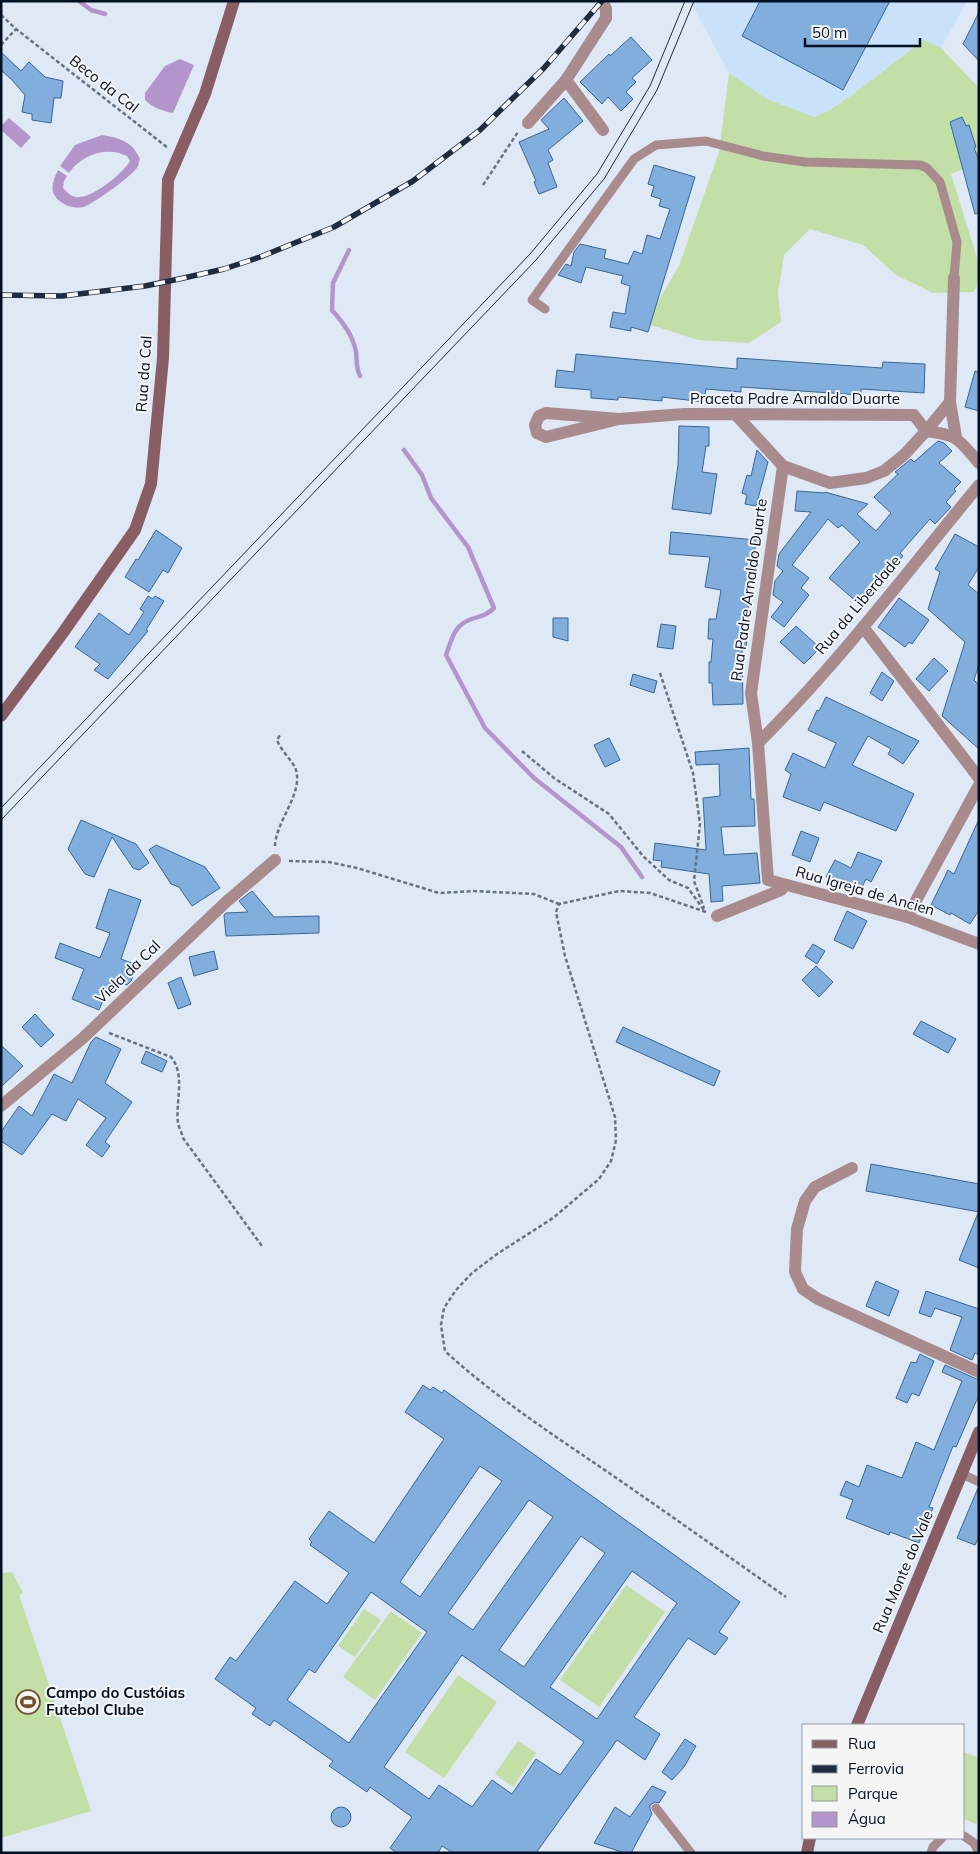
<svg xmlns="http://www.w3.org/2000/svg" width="980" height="1854" viewBox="0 0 980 1854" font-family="Mulish,sans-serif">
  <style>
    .built { fill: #cae1fa }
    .green { fill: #c1dfa7 }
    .water { fill: #b495cb }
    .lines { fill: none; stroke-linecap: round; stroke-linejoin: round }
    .stream { stroke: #b495cb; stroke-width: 4.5 }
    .building { fill: #82aedd; stroke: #366697; fill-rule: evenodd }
    .path { stroke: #667383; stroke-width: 2.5; stroke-dasharray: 4 2.5; stroke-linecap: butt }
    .lane { stroke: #a98a8d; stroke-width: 9 }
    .street { stroke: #a98a8d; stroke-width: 12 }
    .secondary { stroke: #885d63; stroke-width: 12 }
    .tram { stroke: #1d2c3e; stroke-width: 1 }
    .rail-casing { stroke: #1d2c3e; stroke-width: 5.5 }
    .rail { stroke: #f5f5f5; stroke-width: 4; stroke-dasharray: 11; stroke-linecap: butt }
    .labels { text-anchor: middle; stroke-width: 4; stroke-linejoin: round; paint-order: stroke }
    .street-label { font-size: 15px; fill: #011023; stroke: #f5f5f5 }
    .poi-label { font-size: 15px; font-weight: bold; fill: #011023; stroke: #f5f5f5; text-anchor: start }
  </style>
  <rect width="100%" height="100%" fill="#dfe9f5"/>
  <polygon class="built" points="690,1 967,1 941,48 924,40 852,95 828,111 814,117 767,99 729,73"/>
  <g class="green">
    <polygon points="924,40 941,48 979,88 979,164 951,174 979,264 979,278 974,292 933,293 896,275 863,245 810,229 784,255 778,293 781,322 749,343 698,340 645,323 679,266 719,152 729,73 767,99 814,117 828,111 852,95"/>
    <polygon points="12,1572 23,1593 19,1595 91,1811 1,1838 1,1573"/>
    <polygon points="626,1585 665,1612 599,1707 560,1680"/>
    <polygon points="364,1609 381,1620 355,1657 338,1646"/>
    <polygon points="391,1611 422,1633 375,1700 343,1677"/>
    <polygon points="458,1675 497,1702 444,1778 405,1752"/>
    <polygon points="518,1741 536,1753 513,1787 495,1774"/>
    <polygon points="964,1752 979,1758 979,1817 976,1824 964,1819"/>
  </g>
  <g class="water">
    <path d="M180,59L194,65L173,113C162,111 153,108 145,100V93L165,66Z"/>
    <polygon points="9,118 31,137 21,148 1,130 1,126"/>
    <path d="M102,135C120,138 132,141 140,159C139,161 139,164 138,166C134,175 95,202 86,206C75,211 57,204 53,192C51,185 55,176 58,170L67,176L64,181L63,188C68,193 72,198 79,197C94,197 123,173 130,161L127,156C107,146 82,154 69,173L60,166L75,145Z"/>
  </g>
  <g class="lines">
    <g class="stream">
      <polyline points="79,1 91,10 105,14"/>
      <path d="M349,250L333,283L332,310C343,323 353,335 356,352C357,361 356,368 360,376"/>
      <path d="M404,450L422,475L431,498L468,547L494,608C484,619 472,616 462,624C453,631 450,644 446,655L485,728L534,778L621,847L642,877"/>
    </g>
  </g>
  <g class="building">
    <polygon points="760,1 890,1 843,90 742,36"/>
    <polygon points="979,12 979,61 963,44"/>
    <polygon points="631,37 652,60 632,78 636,82 626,92 633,99 621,111 608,97 602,104 580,82 609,54 610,56"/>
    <polygon points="1,52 21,71 29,62 45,77 63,81 61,98 54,98 51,123 32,120 32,114 22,112 25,95 12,80 1,70"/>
    <polygon points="564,98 583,121 548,150 553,160 548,163 557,187 539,194 534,182 536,181 519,142 549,129 541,120"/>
    <polygon points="962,117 966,126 969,125 976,147 974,148 979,160 979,213 975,214 950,122"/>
    <polygon points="654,165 695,177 648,332 631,327 631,331 610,327 613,312 625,314 630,286 621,283 623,276 586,267 581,283 558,275 566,264 571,266 574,252 580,244 606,250 604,258 628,264 634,251 642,254 647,235 660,239 670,209 659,206 661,199 651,196 654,186 648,184"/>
    <polygon points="576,354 737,369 737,358 882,368 883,362 925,364 924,393 861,389 861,395 741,387 741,392 706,389 704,402 662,397 662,401 618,397 618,400 591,398 591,390 555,387 557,370 574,372"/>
    <polygon points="975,371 979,372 979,411 965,407"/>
    <polygon points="679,426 709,427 709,446 706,446 702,472 717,474 711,514 672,509 678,465"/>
    <polygon points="938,441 944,443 952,451 939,463 961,482 954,489 956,491 946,502 951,507 935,524 930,519 900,553 903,556 890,572 885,568 857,602 829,578 860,542 842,525 838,528 828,519 792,565 809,578 801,588 809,595 784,627 771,617 783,602 773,595 775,581 783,571 777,566 779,554 811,512 795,511 797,491 825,493 825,492 868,504 857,514 876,531 891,513 874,497 898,474 895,472 911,459 914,462"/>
    <polygon points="757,450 768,462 756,506 745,504 747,495 742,493 747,475 751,476"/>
    <polygon points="156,530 182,548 168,573 163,570 149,592 125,577 136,559 138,560"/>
    <polygon points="671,532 756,540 747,617 749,614 746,649 742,649 743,704 713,705 712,683 709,683 709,662 711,662 713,639 708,639 709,619 716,619 721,590 705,587 710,557 669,554"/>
    <polygon points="955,534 979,547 979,567 968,585 979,594 979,664 974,680 979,685 979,749 942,716 965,642 928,609 940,572 935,569"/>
    <polygon points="148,596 153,599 155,596 164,601 146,630 148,631 108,679 94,670 100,664 75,647 99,613 129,635 144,612 140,609"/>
    <polygon points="899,598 929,620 912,644 909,642 905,647 878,627"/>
    <polygon points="553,618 568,618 568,641 553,637"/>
    <polygon points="661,624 676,626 673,649 657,647"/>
    <polygon points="796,626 820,648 804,664 780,642"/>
    <polygon points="934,658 948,671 929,691 916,679"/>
    <polygon points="882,672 894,681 882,701 870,693"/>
    <polygon points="633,674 657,681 654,693 630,685"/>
    <polygon points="826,697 919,741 903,764 888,754 891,749 868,736 852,765 914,794 896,831 824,802 820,811 783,797 791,774 785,770 793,753 825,768 836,743 808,730 817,710 819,711"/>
    <polygon points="609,738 620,760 605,767 594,745"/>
    <polygon points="749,748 751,799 754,799 755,826 721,827 724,855 757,853 760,883 722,886 723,901 711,902 709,874 661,867 662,861 653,860 655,843 706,850 703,798 720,796 719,764 696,765 695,752"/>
    <polygon points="979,819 979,910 970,924 951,913 950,915 931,905 948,870 954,874"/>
    <polygon points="81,820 136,844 149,863 139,870 133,868 112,837 94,877 85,874 68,849"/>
    <polygon points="801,831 819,838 810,862 792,855"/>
    <polygon points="156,845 205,867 220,888 192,906 179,887 171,884 149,850"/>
    <polygon points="858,852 882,861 871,882 866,879 861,889 842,880 840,884 826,877 835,860 851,868"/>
    <polygon points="109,889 141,900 121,959 137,965 131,981 127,985 112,979 99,1010 72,999 84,969 55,958 60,943 100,958 110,933 96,928"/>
    <polygon points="252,891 274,917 319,916 319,933 226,936 224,915 226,913 248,912 239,901"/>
    <polygon points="847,911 867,921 853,949 834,940"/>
    <polygon points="813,944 825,951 817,964 805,956"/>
    <polygon points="214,951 218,969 194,976 189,957"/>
    <polygon points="816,966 833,982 819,997 802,980"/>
    <polygon points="181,977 191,1004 178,1009 168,983"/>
    <polygon points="35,1014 54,1035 41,1047 22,1027"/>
    <polygon points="921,1021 956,1039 948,1053 913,1034"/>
    <polygon points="623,1027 720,1071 714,1086 616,1042"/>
    <polygon points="96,1037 121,1049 105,1083 132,1102 105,1142 110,1146 102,1157 86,1145 106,1118 78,1099 66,1121 52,1114 22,1155 1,1141 1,1132 19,1106 32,1116 54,1074 72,1083 91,1042"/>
    <polygon points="1,1045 23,1066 1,1087"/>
    <polygon points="146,1051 167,1061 162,1072 141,1063"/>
    <polygon points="871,1164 979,1184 979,1212 866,1191"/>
    <polygon points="978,1213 979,1213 979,1268 959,1260"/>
    <polygon points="876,1281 899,1291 889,1316 866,1306"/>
    <polygon points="926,1291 979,1309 979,1355 975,1353 972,1360 950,1350 962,1317 935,1308 931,1317 919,1313"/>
    <polygon points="920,1354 934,1361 919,1396 912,1393 907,1403 896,1398 911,1362 916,1363"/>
    <polygon points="945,1365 979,1380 979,1395 956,1447 953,1446 929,1507 933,1508 919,1543 890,1532 889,1535 846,1518 853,1500 840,1495 846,1481 859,1487 867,1465 902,1478 916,1442 934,1450 962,1381 942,1372"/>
    <path d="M423,1385L430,1390L433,1387L442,1393L444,1390L740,1602L719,1632L728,1638L715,1655L688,1638L634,1717L660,1734L645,1760L617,1740L536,1853H453L442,1846L438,1853H397L390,1848L412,1817L370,1787L367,1792L329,1766L333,1761L274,1720L270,1726L252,1714L256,1708L215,1679L230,1657L236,1661L295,1581L327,1604L349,1573L310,1545L312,1542L309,1539L329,1511L374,1543L444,1439L405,1412ZM480,1466L502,1481L420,1597L400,1582ZM529,1500L553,1517L473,1630L448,1613ZM581,1536L605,1553L524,1667L499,1650ZM632,1571L677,1603L597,1719L550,1687ZM371,1592L427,1632L349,1743L287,1700L309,1669L315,1673ZM462,1655L584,1742L560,1775L536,1759L512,1794L492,1780L472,1807L439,1785L429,1799L384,1767Z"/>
    <polygon points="978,1488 979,1536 975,1545 957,1538"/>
    <polygon points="685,1739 696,1746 684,1767 672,1780 662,1772"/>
    <polygon points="652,1786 666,1792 659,1803 655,1802 650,1805 650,1809 652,1814 631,1853 625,1853 594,1843 615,1807 630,1817"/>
    <circle cx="341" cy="1817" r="10"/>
  </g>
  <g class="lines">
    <g class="path">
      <polyline points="1,15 16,29 168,148"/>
      <polyline points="1,45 16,29"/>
      <polyline points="483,185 518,132"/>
      <polyline points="660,673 693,773 700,824 694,881 704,908"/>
      <polyline points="522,751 554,778 609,814 643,856 669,880 688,888 704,910"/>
      <path d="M275,846C276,821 303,794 296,770C293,761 281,751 277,740L280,735"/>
      <polyline points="289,861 329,862 357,868 439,893 473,891 534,894 559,904"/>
      <path d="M706,912L650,893L619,891L559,904L556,912L565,956L615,1117L616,1140L611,1161L599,1179L553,1218L497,1254L472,1273L456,1290L444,1308L441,1325L445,1351C496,1398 555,1436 612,1475C670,1515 728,1556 786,1597"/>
      <path d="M109,1033L171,1057C186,1075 175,1103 178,1123C179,1128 182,1133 183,1138L262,1246"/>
    </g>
    <g class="lane">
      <polyline points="545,309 532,300 634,159 656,145 706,141 763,156 805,162 920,165 927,168 940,182 957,242 954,278"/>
      <polyline points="962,1474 979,1482"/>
      <polyline points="656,1808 691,1853"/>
      <polyline points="964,1836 974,1843 979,1853"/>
      <polyline points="931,1853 933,1847 942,1838"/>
    </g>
    <g class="street">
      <polyline points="566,80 603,130"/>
      <polyline points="528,123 566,80 606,18 606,9 602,1"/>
      <polyline points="954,278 950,402 956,437"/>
      <polyline points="736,415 783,466"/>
      <polyline points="619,419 546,437 537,433 535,425 539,416 546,413 619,419 684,414 914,415 926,431 950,402"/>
      <path d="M979,463C958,439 959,435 926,431L904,455L884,471L866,478L830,483L783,466L751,693L758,743L768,880L907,917L979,944"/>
      <polyline points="863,627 979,778"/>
      <path d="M758,743C839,663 907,572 979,485"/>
      <polyline points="717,916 781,890 785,885"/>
      <polyline points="907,917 979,785"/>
      <polyline points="1,1106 83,1038 226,902 275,860"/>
      <polyline points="852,1168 815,1187 805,1201 797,1229 795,1272 803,1289 818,1299 979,1372"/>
    </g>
    <g class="secondary">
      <polyline points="1,716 62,634 135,530 151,484 163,358 168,180 205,94 234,1"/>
      <polyline points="857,1725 979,1432"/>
      <polyline points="807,1853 810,1838"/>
    </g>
    <g class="tram">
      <polyline points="1,808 530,254 597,174 650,86 685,1"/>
      <polyline points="1,820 536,260 604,179 657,90 694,1"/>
    </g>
    <g class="rail-casing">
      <polyline id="rail" points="1,295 62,296 145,286 179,279 224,269 260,257 334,227 413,181 480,130 544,68 602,1"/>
    </g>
    <use href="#rail" class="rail"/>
  </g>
  <defs>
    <g id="stadium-ring" transform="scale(1.25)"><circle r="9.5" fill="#f5f5f5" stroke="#715027" stroke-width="1.5"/><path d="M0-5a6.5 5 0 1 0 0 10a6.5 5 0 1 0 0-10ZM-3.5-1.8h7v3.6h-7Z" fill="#715027"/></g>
  </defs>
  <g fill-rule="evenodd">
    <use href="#stadium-ring" x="28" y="1702"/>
  </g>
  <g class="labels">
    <g class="street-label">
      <text transform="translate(104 84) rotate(38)" y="5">Beco da Cal</text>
      <text transform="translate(144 374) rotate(-86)" y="5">Rua da Cal</text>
      <text x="795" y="404">Praceta Padre Arnaldo Duarte</text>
      <text transform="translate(749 590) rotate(-82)" y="5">Rua Padre Arnaldo Duarte</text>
      <text transform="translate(858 605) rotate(-50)" y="5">Rua da Liberdade</text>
      <text transform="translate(865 891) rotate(16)" y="5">Rua Igreja de Ancien</text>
      <text transform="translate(128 972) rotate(-44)" y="5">Viela da Cal</text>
      <text transform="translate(903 1572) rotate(-67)" y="5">Rua Monte do Vale</text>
    </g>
    <g class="poi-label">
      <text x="46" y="1698">Campo do Custóias<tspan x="46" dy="17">Futebol Clube</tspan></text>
    </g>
  </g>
  <rect width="980" height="1854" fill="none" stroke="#011023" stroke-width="5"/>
  <rect x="802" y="1724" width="162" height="115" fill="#f5f5f5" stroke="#9399a1"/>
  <rect x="812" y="1740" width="25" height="8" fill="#885d63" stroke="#9399a1"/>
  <text x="848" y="1749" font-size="15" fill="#011023">Rua</text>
  <rect x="812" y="1765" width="25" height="8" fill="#1d2c3e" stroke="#9399a1"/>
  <text x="848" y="1774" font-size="15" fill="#011023">Ferrovia</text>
  <rect x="812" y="1786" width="25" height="15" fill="#c1dfa7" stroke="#9399a1"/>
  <text x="848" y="1799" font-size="15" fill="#011023">Parque</text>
  <rect x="812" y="1812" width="25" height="15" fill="#b495cb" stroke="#9399a1"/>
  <text x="848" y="1824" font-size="15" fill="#011023">Água</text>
  <path d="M805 38v8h115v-8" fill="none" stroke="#011023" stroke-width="2.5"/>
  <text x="812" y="38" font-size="15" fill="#011023" stroke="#f5f5f5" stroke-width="4" paint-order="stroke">50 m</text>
</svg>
